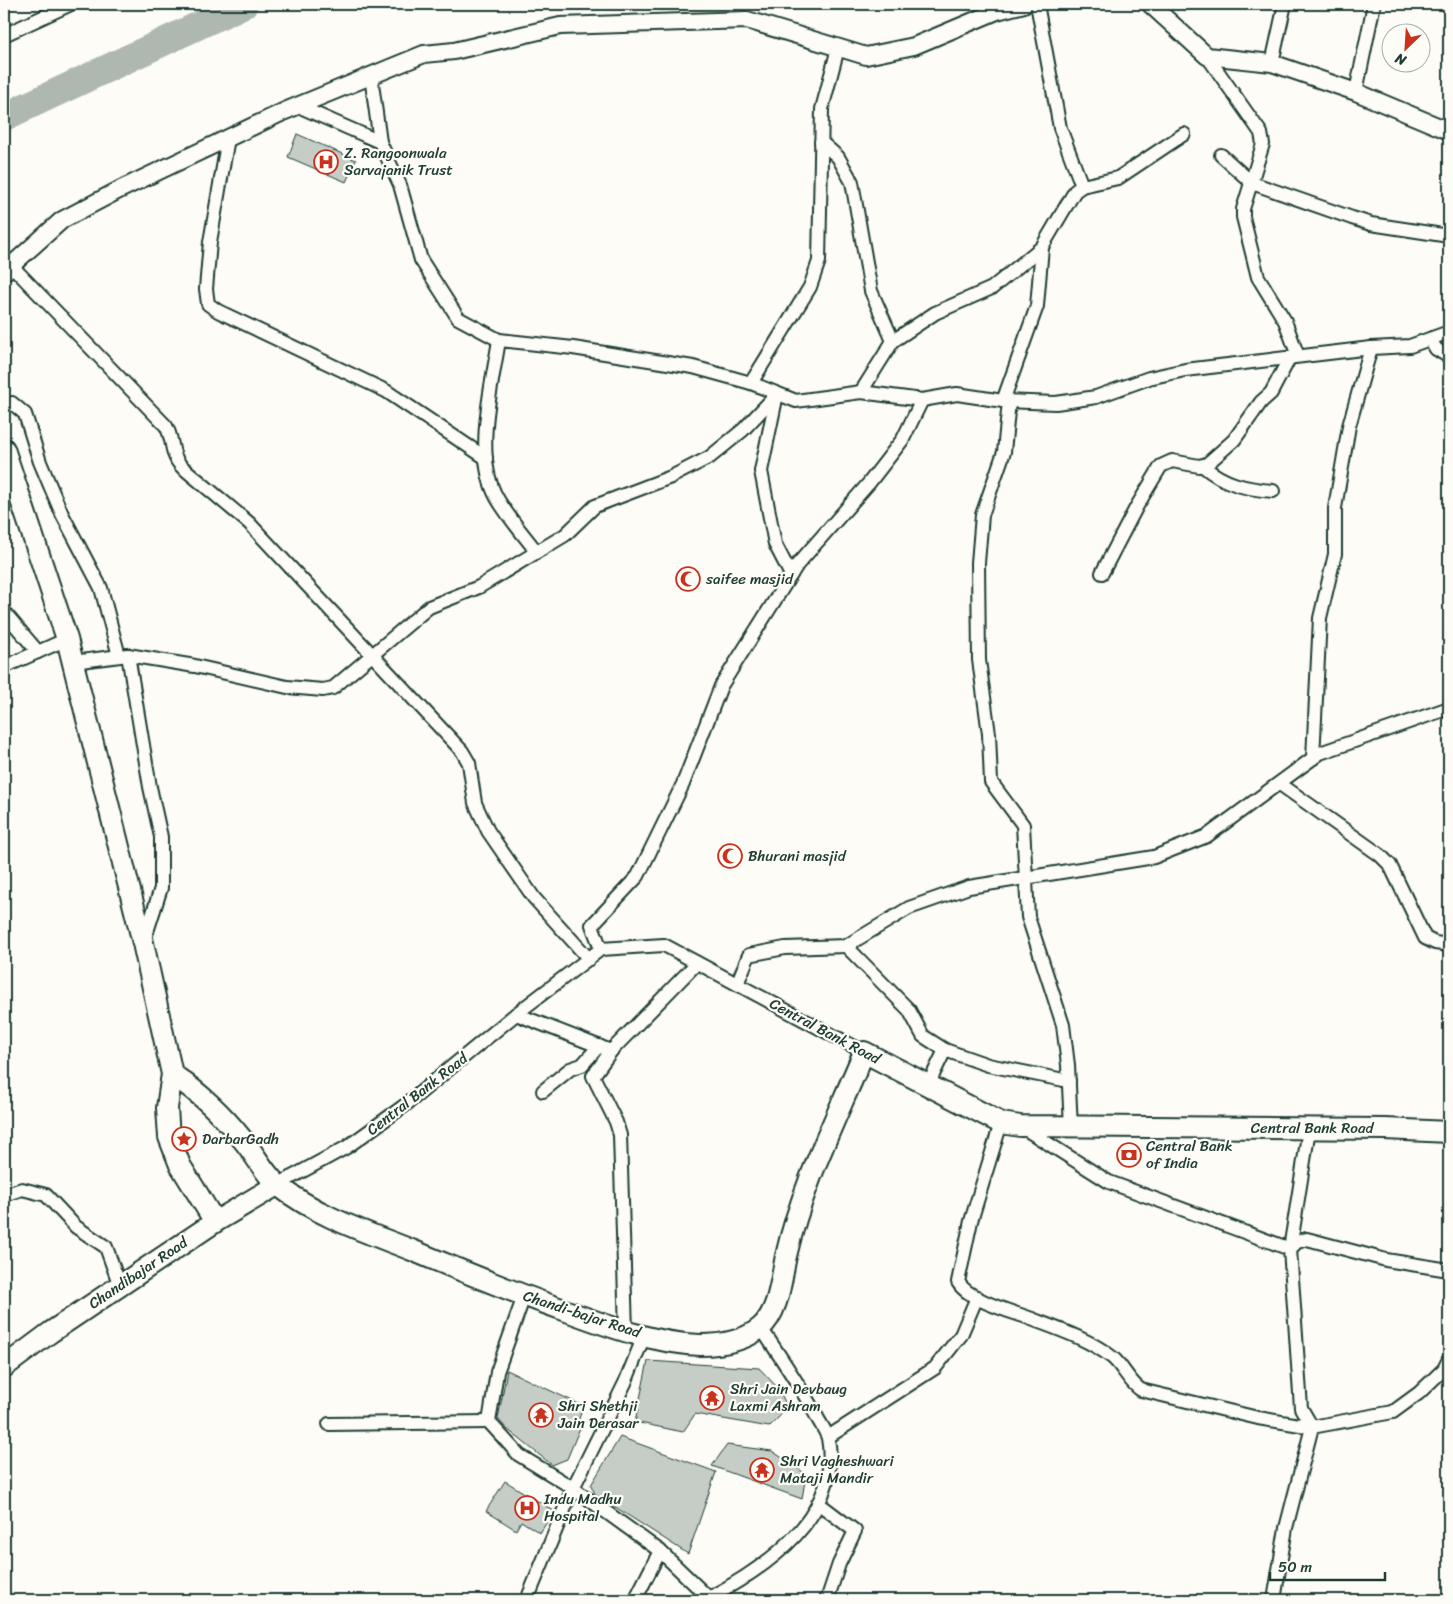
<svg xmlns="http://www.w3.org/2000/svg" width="1453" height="1604" viewBox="0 0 1453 1604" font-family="Sriracha,sans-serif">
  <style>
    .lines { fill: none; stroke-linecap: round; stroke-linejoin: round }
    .river { stroke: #aeb8b1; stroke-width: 28 }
    .building { fill: #c6cdc7; stroke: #1f3d34 }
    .minor-casing { stroke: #1f3d34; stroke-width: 16 }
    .tertiary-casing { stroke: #1f3d34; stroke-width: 20 }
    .primary-casing { stroke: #1f3d34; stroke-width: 24 }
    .minor { stroke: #fdfcf7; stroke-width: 12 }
    .tertiary { stroke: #fdfcf7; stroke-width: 16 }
    .primary { stroke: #fdfcf7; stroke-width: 20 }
    .labels { text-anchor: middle; stroke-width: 4.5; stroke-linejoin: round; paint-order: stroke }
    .poi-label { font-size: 15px; fill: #1f3d34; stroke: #fdfcf7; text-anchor: start }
    .street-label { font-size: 15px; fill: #1f3d34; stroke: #fdfcf7 }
  </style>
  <rect width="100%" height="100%" fill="#fdfcf7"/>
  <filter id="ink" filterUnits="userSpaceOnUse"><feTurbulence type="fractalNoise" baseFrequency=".02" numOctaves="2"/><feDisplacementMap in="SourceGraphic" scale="10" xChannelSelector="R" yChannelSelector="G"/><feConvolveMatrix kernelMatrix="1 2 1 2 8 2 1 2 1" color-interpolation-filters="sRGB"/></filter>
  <g filter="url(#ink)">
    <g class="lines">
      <polyline class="river" points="4,117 244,4"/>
    </g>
    <g class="building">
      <polygon points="297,134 356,160 346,182 288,157"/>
      <polygon points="648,1361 759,1368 778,1388 788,1408 769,1427 695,1414 683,1432 635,1422"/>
      <polygon points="507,1370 583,1406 578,1422 582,1423 567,1459 552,1465 507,1429 498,1419"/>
      <polygon points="620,1437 716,1472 688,1554 595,1494 591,1485"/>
      <polygon points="727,1445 772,1451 806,1474 802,1499 712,1466"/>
      <polygon points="505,1481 554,1511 540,1533 521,1521 516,1530 486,1511"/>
    </g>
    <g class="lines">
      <g class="minor-casing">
        <g id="minor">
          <polyline points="1037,4 1060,128 1082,186"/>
          <polyline points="4,35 71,4"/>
          <polyline points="1207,56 1261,133 1263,144 1243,209 1243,217 1258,277 1285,321 1298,356"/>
          <polyline points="1272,63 1285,4"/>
          <polyline points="371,76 380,142"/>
          <polyline points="1356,92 1374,4"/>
          <polyline points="298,106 380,142 400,185 421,260 458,318 499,340 573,348 693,367 751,383 796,401 861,392 922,400 957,394 1003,401 1056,403 1096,397 1149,378 1185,370 1371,348 1410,346 1449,332"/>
          <polyline points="228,138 210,242 206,289 208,304 218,311 386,391 486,458"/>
          <polyline points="821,142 838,157 852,182 871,291 893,341"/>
          <polyline points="1221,155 1252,183 1352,218 1371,224 1449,236"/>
          <path d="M11,265L166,426C174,440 170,454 181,466L249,523L462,751L469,763L475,803L488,831L534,898L589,959"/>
          <polyline points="1430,339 1436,349 1449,357"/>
          <path d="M499,340C492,386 473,456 497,498C508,517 523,534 536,551"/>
          <polyline points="751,383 810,287 819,261 822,109 838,48"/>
          <polyline points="861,392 893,341 935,313 992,288 1042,247 1075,191 1082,186 1118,178 1184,134"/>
          <polyline points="777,394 761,471 775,544 791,575"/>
          <polyline points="1003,401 1037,306 1042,247"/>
          <polyline points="1009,401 1004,452 982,515 978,563 979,660 989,734 991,782 1023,825 1028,917 1063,1025 1068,1065 1071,1128"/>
          <polyline points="4,405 12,403 25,414 40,462 62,514 101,588 119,656"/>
          <path d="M1203,466C1224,484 1246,489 1273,491"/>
          <polyline points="1102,573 1137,506 1161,466 1172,461 1199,466 1207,464 1234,440 1261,402 1271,393 1290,357"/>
          <polyline points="4,612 38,652"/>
          <polyline points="128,655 150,787 161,837 161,888 144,941"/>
          <polyline points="73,662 128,655 195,666 287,687 323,690 333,688 429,607 479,587 565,535 595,506 671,477 710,457 743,430 777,394"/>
          <polyline points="4,667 67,639"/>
          <polyline points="1313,758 1320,618 1335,554 1335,508 1349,426 1371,348"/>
          <polyline points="1280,784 1380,855 1390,865 1425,938 1435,943 1449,945"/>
          <polyline points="846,946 909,1010 923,1036 945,1050 988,1065 1069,1081"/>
          <polyline points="601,949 592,925 638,876 683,784 721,686 797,565 869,483 903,439 922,400"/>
          <polyline points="737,984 749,955 785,948 846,946 909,908 969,887 1154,857 1207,836 1320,753 1449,708"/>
          <polyline points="516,1014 611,1051"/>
          <polyline points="928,1085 945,1050"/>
          <polyline points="543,1091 570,1069 582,1065 599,1046"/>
          <path d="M1001,1123L971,1221L958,1282C968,1300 1010,1311 1029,1318C1058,1329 1089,1339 1113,1358C1124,1368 1129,1382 1141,1390L1258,1418L1312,1427L1393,1412L1419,1393L1444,1369L1449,1359"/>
          <polyline points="1022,1127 1109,1182 1290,1249 1301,1408 1312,1427 1286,1528 1274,1600"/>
          <polyline points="277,1185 347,1147 404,1106 516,1014 601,949 664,945 864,1052"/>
          <polyline points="4,1195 22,1189 46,1195 76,1227 106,1247 120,1286"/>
          <polyline points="1290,1249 1297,1242 1307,1239 1386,1260 1449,1270"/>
          <polyline points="1290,1249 1309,1129"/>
          <polyline points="524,1296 497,1372 489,1422 519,1455 573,1488 527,1600"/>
          <polyline points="626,1331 620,1135 616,1122 593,1076 611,1051 697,963"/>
          <polyline points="644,1336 625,1383 573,1488 660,1551 711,1600"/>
          <polyline points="329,1424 489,1422"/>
          <polyline points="828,1437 935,1368 961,1335 977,1297"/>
          <polyline points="818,1503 855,1531 839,1564 827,1600"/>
          <path d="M709,1598C767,1567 842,1516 828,1438C826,1431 819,1422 816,1415C799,1384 780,1356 761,1328"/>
          <polyline points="635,1600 660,1551"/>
        </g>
      </g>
      <g class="tertiary-casing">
        <g id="tertiary">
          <polyline points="1150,4 1207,56 1272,63 1356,92 1449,131"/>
          <polyline points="4,272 62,220 121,189 285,111 424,54 454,51 560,26 747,20 866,56 914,46 997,11 1024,4"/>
        </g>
      </g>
      <g class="primary-casing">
        <g id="primary">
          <polyline points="4,449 67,639 143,943 172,1074 167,1108 169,1137 180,1165 215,1222"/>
          <path d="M172,1074C201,1094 221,1113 243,1140C255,1154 265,1175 279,1186C318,1217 369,1233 414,1251C464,1272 513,1292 564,1310C607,1326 653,1343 700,1345C720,1345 744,1341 760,1328C779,1312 781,1279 786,1256C802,1185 836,1119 864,1052L1001,1123L1020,1126L1385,1129L1449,1132"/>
          <polyline points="4,1367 51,1332 215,1222 277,1185"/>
        </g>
      </g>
      <use href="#minor" class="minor"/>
      <use href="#tertiary" class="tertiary"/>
      <use href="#primary" class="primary"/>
    </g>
  </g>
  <defs>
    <g id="hospital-ring" transform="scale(1.25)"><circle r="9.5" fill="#fdfcf7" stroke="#c8321e" stroke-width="1.5"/><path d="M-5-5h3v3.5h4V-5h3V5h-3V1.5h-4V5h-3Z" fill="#c8321e"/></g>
    <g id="mosque-ring" transform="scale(1.25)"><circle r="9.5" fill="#fdfcf7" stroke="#c8321e" stroke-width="1.5"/><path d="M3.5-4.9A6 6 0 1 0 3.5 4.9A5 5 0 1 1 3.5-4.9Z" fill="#c8321e"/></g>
    <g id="sight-ring" transform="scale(1.25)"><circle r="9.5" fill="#fdfcf7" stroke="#c8321e" stroke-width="1.5"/><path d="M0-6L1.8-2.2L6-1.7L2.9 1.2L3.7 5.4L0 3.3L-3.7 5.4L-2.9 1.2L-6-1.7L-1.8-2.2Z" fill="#c8321e"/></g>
    <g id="bank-ring" transform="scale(1.25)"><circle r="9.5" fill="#fdfcf7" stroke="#c8321e" stroke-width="1.5"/><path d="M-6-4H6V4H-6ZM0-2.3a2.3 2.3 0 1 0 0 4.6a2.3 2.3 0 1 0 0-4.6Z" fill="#c8321e"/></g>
    <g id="temple-ring" transform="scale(1.25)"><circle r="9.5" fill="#fdfcf7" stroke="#c8321e" stroke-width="1.5"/><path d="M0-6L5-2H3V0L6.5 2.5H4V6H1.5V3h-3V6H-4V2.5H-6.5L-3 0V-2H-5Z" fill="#c8321e"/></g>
  </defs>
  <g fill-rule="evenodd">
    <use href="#hospital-ring" x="326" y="162"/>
    <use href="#mosque-ring" x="688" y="579"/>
    <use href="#mosque-ring" x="730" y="856"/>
    <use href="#sight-ring" x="184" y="1139"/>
    <use href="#bank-ring" x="1129" y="1155"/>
    <use href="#temple-ring" x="712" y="1398"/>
    <use href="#temple-ring" x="541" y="1415"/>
    <use href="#temple-ring" x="762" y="1470"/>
    <use href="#hospital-ring" x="527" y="1508"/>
  </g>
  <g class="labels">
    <g class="poi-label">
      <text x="344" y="158">Z. Rangoonwala<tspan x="344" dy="17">Sarvajanik Trust</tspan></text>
      <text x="706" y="584">saifee masjid</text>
      <text x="748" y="861">Bhurani masjid</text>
      <text x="202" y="1144">DarbarGadh</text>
      <text x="1146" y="1151">Central Bank<tspan x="1146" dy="17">of India</tspan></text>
      <text x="730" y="1394">Shri Jain Devbaug<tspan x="730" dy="17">Laxmi Ashram</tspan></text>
      <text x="558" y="1411">Shri Shethji<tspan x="558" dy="17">Jain Derasar</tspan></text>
      <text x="780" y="1466">Shri Vagheshwari<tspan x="780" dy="17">Mataji Mandir</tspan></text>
      <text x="544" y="1504">Indu Madhu<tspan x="544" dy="17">Hospital</tspan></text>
    </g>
    <g class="street-label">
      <text transform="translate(825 1031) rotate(28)" y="5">Central Bank Road</text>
      <text transform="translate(417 1094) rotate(-38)" y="5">Central Bank Road</text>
      <text x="1312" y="1133">Central Bank Road</text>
      <text transform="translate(138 1273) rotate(-34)" y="5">Chandibajar Road</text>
      <text transform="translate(582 1314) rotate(18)" y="5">Chandi-bajar Road</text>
    </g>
  </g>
  <rect width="1453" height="1604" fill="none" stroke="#fdfcf7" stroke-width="20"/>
  <rect x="10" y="10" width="1433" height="1584" fill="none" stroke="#1f3d34" stroke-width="2" filter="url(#ink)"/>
  <g transform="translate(1406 48) rotate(205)"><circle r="24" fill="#fdfcf7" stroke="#a4b0a9"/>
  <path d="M0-4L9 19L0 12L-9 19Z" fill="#c8321e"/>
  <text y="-8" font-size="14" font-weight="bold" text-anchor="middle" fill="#1f3d34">N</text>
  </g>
  <path d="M1270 1572v8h115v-8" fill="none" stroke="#1f3d34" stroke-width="2.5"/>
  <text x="1278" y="1572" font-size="15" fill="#1f3d34" stroke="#fdfcf7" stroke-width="4" paint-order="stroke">50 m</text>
</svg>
